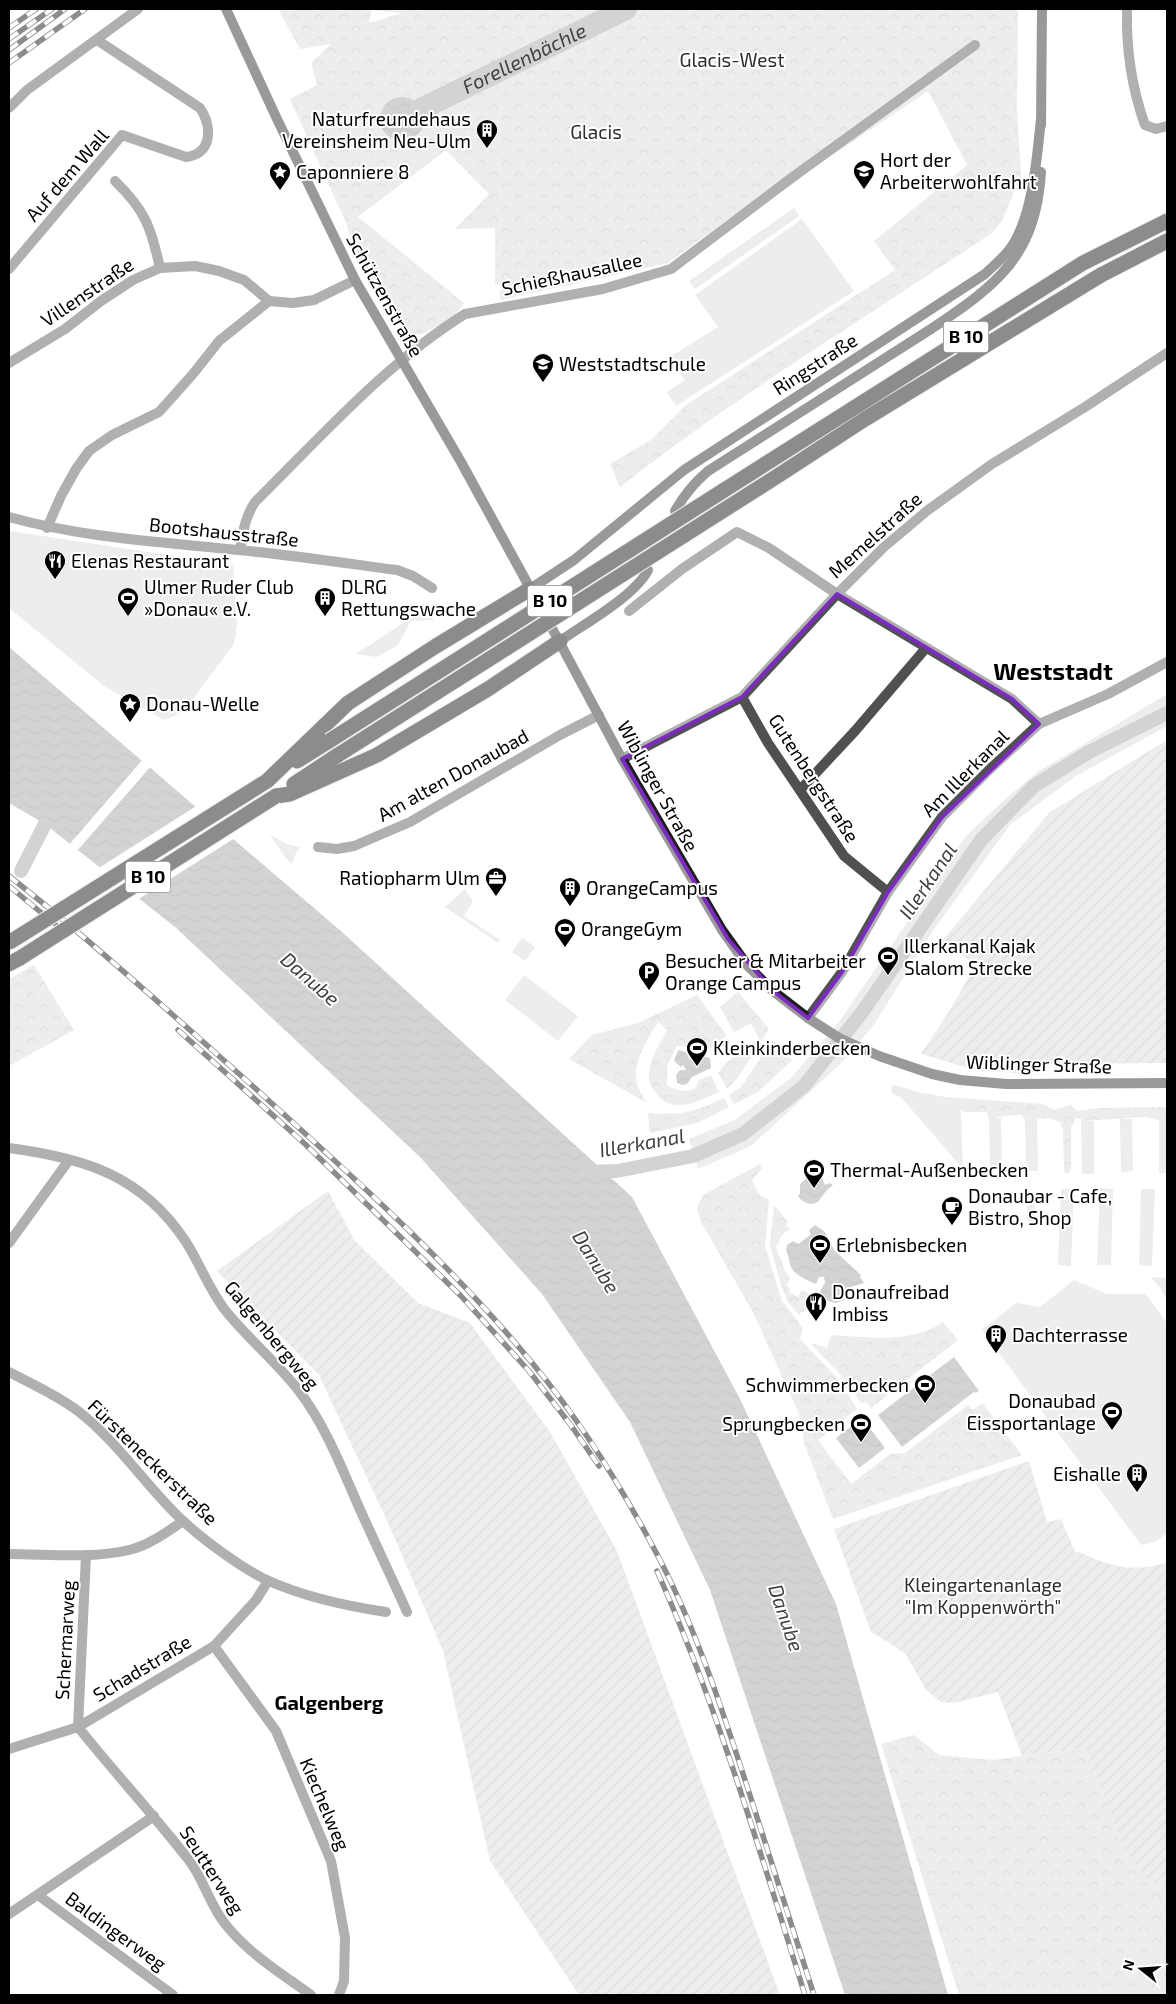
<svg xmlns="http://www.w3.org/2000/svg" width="1176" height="2004" viewBox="0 0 1176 2004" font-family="'Exo 2',sans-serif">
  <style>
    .grass { fill: #d7d7d7 }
    .forest { fill: url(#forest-crowns); fill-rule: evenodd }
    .garden { fill: url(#garden-furrows) }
    .water { fill: url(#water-waves) }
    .pier { fill: #fff }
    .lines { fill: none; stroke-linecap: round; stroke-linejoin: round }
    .canal { stroke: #9e9e9e; stroke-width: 14 }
    .river { stroke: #9e9e9e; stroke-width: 22 }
    .highway-casing { stroke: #dbdbdb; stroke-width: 17 }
    .street { stroke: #505050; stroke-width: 10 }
    .secondary { stroke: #1d1d1d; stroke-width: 10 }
    .highway { stroke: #000; stroke-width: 15 }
    .rail-casing { stroke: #000; stroke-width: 5.5 }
    .rail { stroke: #fff; stroke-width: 4; stroke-dasharray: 11; stroke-linecap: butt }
    .highway-bridge-casing { stroke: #dbdbdb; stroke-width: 17; stroke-linecap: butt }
    .highway-bridge { stroke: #000; stroke-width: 15 }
    .marked { fill: none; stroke: #7b2cbf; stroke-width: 4; stroke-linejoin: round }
    .labels { text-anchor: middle; stroke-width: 4; stroke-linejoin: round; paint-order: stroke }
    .shield { fill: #fff; stroke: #4c4c4c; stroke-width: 1 }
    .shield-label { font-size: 18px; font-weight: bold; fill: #000 }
    .park-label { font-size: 19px; fill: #2e2e2e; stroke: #fff }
    .poi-label { font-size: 19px; fill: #000; stroke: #fff; text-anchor: start }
    .street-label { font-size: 19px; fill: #000; stroke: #fff }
    .water-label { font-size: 20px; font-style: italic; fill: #3f3f3f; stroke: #fff }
    .neighbourhood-label { font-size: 20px; font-weight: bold; fill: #000; stroke: #fff }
    .district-label { font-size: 24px; font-weight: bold; fill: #000; stroke: #fff }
  </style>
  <defs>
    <pattern id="forest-crowns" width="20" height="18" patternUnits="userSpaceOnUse" patternTransform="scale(1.25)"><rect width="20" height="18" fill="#d7d7d7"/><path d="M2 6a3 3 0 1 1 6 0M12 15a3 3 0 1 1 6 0" fill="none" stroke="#b7b7b7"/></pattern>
    <pattern id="garden-furrows" width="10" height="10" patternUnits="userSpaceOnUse" patternTransform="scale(1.25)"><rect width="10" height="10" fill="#d7d7d7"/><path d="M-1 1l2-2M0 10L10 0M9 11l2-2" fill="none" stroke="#b7b7b7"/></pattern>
    <pattern id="water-waves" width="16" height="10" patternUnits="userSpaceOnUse" patternTransform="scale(1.25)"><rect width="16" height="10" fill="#9e9e9e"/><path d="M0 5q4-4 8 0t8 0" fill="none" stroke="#868686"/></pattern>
  </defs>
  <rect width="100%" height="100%" fill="#fff"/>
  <g class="grass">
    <polygon points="794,208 799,216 695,289 689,281"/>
    <polygon points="802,219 854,291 676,406 667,392 685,380 670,357 718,327 695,295"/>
    <polygon points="10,531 233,565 237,626 234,644 183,712 164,720 104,686 9,608 9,533"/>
    <path d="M428,609L434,620L411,621L398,645L377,657L355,654C380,640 402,621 428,609Z"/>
    <polygon points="1167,694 1167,726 1076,776 1011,824 934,929 873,1026 839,1065 751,1146 698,1169 689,1139 735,1120 792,1077 839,1022 967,835 1004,800 1039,771"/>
    <polygon points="270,835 287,844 300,847 294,857 292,864 284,856"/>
    <polygon points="465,889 473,901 464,916 500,940 498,943 445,907"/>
    <polygon points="522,938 535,947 525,961 512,952"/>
    <polygon points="524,975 578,1016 558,1041 505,1000"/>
    <polygon points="894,1085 918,1092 945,1097 961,1110 963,1169 901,1097 894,1095 891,1091 892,1086"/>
    <polygon points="989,1118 1001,1118 1002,1171 990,1171"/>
    <polygon points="1025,1119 1037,1119 1038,1171 1026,1171"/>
    <polygon points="1120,1119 1132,1119 1133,1171 1121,1172"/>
    <rect x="1159" y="1120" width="8" height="53"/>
    <polygon points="1081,1121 1094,1121 1094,1174 1082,1174"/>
    <polygon points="1100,1188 1113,1189 1111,1265 1097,1265"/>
    <polygon points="1061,1189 1074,1189 1071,1266 1058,1265"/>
    <polygon points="1141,1189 1155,1189 1152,1266 1139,1265"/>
    <polygon points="1027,1191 1034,1191 1035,1227 1027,1220"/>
    <polygon points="1074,1280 1107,1294 1146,1294 1167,1323 1167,1533 1155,1542 1141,1545 982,1330 1016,1303 1040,1307"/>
  </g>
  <g class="forest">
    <path d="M278,9H1018L1017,110L1021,175L1002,221L992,233C867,317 738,394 620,487L610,464L651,440L686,405L895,270L874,241L967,165L928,91L812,169L791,186L738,212L668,263L500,300L501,284L495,285V228L455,229L489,194L446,150L358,217L464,303L453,318L420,335L409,332L383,296L353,249L347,225L290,99L317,85L311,63L331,44L300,49ZM372,10L402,13L373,22H369Z"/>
    <polygon points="34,965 74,1030 9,1066 9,979"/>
    <polygon points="738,992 769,1029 736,1080 727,1089 718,1073 727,1062 759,1039 751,1023 734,1032 720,1007"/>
    <path d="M697,995L726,1035L717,1048L677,1046L667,1066V1085C676,1091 686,1093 696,1088L699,1080L711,1075L719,1092C699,1101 672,1116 656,1093C650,1085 647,1079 650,1068C652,1055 661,1042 667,1030L658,1022C647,1039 629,1068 639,1089C641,1094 644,1098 647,1103L569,1059L592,1035L638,1023Z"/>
    <polygon points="773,1040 792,1060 758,1092 734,1104 729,1095 741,1087"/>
    <path d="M945,1097L1043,1104L1054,1110L1071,1105L1077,1111L1099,1108L1167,1107V1120H1159L1146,1117L1081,1121L1082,1119L1076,1118L1071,1128V1168L1069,1174L1064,1172L1063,1131L1060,1122L1049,1118L1025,1119L1022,1115C1010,1114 1000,1118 989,1118L986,1112H964Z"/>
    <path d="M724,1098L729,1107L698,1123L650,1133L648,1113C682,1115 693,1113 724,1098Z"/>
    <polygon points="760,1164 762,1169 752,1180 759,1194 769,1200 765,1246 782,1301 803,1328 800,1339 838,1379 857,1409 818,1440 851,1484 890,1454 905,1453 968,1405 973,1410 982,1403 1022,1455 833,1519 804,1443 800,1416 753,1312 701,1222 697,1208 703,1195"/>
    <polygon points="774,1205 788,1222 786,1225 790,1229 782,1235 776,1247 785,1271 790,1278 788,1283 786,1285 790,1289 789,1292 798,1297 802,1290 810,1294 804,1312 802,1312 799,1315 788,1302 781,1285 770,1245"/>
    <polygon points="1151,1277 1167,1278 1167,1301 1161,1289"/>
    <path d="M943,1322L958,1340L871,1408L866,1401L862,1404L841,1375L812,1345V1343L827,1348L831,1335C868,1337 912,1344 943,1322Z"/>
    <polygon points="914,1735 939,1755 992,1760 1086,1748 1124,1850 1151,1884 1167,1879 1167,1995 959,1995 881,1744"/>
  </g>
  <g class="garden">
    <polygon points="1167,740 1167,1063 1052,1064 1027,1074 976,1070 921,1054 945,1018 976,965 942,941 1050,812"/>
    <polygon points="328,1191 355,1241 418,1303 470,1323 550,1432 617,1551 780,1995 579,1995 490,1861 443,1651 389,1525 319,1375 217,1271"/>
    <path d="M1029,1461L1047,1522L1061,1519L1075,1552H1079C1109,1566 1134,1574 1167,1562V1879L1151,1884L1124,1850L1086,1748L1022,1756L998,1692L954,1703L941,1702L926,1690L905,1653L871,1632L834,1529Z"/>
  </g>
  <g class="water">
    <circle cx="402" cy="119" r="22"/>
    <polygon points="9,647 342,932 632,1197 740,1399 836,1604 948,1995 845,1995 710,1590 630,1422 542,1294 420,1157 175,927 45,824 9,803"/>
    <polygon points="678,1050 686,1052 690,1060 697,1059 700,1055 710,1058 711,1068 692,1077 687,1084 683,1085 677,1083 676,1075 680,1070 686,1070 683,1065 681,1067 674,1061"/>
    <path d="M811,1174L822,1178L825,1185L822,1186L830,1183L833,1185L826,1191L818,1202C810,1206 803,1203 798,1196L800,1194V1184L806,1179L811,1177Z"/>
    <path d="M815,1225L825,1232L834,1250L861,1275L860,1277L864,1283L851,1287L847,1298C837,1306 825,1304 820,1291L825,1283L824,1277H819L816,1284C807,1280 796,1276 791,1267C788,1261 790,1256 786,1251L787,1245L793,1241L799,1244L811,1234L809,1230Z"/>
    <polygon points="954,1357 979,1391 976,1393 974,1392 902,1447 878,1415"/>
    <polygon points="862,1418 885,1448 859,1468 836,1438"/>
  </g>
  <g class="pier">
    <polygon points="144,758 152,765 76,852 68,846"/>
    <polygon points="198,805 235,838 137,900 97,869"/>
  </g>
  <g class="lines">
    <g class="canal">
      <polyline points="21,871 45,824"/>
      <polyline points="586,1172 617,1171 693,1156 743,1134 804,1086 863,1011 981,840 1034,786 1089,752 1167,713"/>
    </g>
    <path class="river" id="s1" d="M421,109L626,9"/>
    <g class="highway-casing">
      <g id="highway">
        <polyline points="770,461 1083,263 1167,221"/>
        <polyline points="779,475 865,419 1101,275 1167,241"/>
        <polyline points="297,761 329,741"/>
        <polyline points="267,781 348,703 436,646 530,589"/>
        <polyline points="294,784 338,755"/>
        <polyline points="276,796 290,794 377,755 488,689 560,641"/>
        <polyline points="9,964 20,958"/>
      </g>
    </g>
    <g class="street">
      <path d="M1127,9C1126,50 1131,86 1145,125L1156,129L1167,126"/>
      <polyline points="9,108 27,90 138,9"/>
      <path d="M115,181C145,210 151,227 160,268"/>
      <path d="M9,269L122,135L186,157C213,154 212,126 200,108L97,40"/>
      <polyline points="9,363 65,329 101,301 133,280 160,268 195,266 219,271 244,280 269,301 293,303 314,300 355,280"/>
      <path d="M9,517C84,538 161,542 238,550C291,555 344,563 397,570L413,576L432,588"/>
      <polyline points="47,528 61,496 76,469 89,451 112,435 159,412 193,374 219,341 269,301"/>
      <path d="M240,550C243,532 245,517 255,502C322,436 385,364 465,314L603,289L671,269L790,179L975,45"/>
      <polyline points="629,611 682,569 737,532 769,548 837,594 1012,699 1039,724"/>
      <polyline points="742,697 768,743 844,856 888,892"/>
      <polyline points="622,759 742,697 837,594 884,547 928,510 992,464 1085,407 1167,353"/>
      <polyline points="800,790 855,731 926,648"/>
      <polyline points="318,847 337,849 354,846 410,822 560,735 599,715"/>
      <polyline points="808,1018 842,972 888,892 942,817 990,769 1039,724 1108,694 1167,662"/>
      <path d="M9,1148C84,1158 142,1175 186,1242C200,1264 209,1289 225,1310C248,1339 277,1362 299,1391C325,1425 341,1466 358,1505C374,1541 391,1576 407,1612"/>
      <polyline points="9,1243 69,1160"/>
      <path d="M9,1372C32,1384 57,1395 78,1411C118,1442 146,1486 182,1520C202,1539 244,1570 269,1581C305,1597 346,1606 386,1612"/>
      <path d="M9,1554C48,1554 90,1559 129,1550C148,1546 167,1532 183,1521"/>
      <path d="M86,1555L78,1727C114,1772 153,1814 188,1859C204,1879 210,1906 226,1925C249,1954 282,1974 311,1995"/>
      <polyline points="214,1646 276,1731 331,1861 345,1938 344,1981 339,1995"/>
      <polyline points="9,1749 78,1727 214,1646 256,1600 268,1581"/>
      <polyline points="38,1895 173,1995"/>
      <polyline points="9,1914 154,1816"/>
    </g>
    <g class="secondary">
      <polyline points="226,9 277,119 355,280 461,462 536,599"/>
      <polyline points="1041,125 1042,9"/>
      <path d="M675,511C684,495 694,483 708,471L931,329C997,285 1036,256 1041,172"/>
      <path d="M530,589L574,560L684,470L985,274C994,265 1005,257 1012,246C1033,214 1037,156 1041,119"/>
      <polyline points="553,630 622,759 722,930 747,965 773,991 808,1018 839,1038 879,1056 932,1074 960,1080 1006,1084 1167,1083"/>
      <path d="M560,641C584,624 635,596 648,570"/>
    </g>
    <use href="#highway" class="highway"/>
    <g class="rail-casing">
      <g id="rail">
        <polyline points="9,28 36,9"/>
        <polyline points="9,39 52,9"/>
        <polyline points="9,50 65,9"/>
        <polyline points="9,63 85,9"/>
        <path d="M9,876C94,943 175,1017 256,1089C351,1175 452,1265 533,1364C583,1424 624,1491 660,1560C697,1632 722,1709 747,1786C769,1855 791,1925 814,1995"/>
        <polyline points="9,886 61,929"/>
        <polyline points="178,1030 305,1144 461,1296 529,1371 570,1424 599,1466"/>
        <path d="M657,1571C718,1708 760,1852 805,1995"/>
      </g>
    </g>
    <use href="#rail" class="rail"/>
    <g class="highway-bridge-casing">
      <g id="highway-bridge">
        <polyline points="329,741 770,461"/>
        <polyline points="338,755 779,475"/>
        <polyline points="10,942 267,781"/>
        <polyline points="20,958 276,796"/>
      </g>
    </g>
    <use href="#highway-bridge" class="highway-bridge"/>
  </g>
  <path d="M0 0H1176V2004H0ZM837,594L1012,699L1039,724L942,817L888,892L842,972L808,1018L773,991L728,939L622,759L742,697Z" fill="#fff" fill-opacity=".55" fill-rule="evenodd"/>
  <path class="marked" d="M837,594L1012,699L1039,724L942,817L888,892L842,972L808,1018L773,991L728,939L622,759L742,697Z"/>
  <defs>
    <g id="building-pin" transform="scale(1.125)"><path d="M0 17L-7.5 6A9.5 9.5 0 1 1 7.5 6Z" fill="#000" stroke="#fff"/><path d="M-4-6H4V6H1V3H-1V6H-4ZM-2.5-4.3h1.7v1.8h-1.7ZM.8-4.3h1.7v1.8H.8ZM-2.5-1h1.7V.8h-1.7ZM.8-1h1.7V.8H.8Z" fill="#fff"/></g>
    <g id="school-pin" transform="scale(1.125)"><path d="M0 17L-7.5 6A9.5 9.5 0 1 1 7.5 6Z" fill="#000" stroke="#fff"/><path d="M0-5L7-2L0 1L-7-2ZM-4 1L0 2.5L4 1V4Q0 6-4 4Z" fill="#fff"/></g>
    <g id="sight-pin" transform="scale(1.125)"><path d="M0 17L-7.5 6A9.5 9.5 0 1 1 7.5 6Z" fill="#000" stroke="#fff"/><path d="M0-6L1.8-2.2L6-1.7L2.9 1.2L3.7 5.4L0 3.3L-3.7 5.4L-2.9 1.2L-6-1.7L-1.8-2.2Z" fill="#fff"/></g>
    <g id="restaurant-pin" transform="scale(1.125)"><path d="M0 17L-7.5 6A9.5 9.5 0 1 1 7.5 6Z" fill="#000" stroke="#fff"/><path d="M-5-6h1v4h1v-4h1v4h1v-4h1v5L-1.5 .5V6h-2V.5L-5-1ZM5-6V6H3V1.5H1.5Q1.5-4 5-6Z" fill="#fff"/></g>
    <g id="stadium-pin" transform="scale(1.125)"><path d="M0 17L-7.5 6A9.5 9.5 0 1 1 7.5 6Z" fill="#000" stroke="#fff"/><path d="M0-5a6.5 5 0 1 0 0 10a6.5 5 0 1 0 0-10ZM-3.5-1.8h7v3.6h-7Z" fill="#fff"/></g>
    <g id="office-pin" transform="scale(1.125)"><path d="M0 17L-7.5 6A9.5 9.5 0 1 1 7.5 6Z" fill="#000" stroke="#fff"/><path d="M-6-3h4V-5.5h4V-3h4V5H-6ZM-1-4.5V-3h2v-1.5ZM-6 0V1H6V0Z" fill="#fff"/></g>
    <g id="parking-pin" transform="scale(1.125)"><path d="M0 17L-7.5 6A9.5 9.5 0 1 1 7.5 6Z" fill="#000" stroke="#fff"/><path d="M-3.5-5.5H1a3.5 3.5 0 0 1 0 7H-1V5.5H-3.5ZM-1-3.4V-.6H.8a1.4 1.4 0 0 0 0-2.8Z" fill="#fff"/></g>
    <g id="cafe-pin" transform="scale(1.125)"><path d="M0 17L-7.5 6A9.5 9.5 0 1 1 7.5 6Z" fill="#000" stroke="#fff"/><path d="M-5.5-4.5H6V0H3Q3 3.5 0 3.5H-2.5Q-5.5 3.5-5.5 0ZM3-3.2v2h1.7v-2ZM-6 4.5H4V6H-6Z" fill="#fff"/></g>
  </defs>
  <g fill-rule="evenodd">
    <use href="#building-pin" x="487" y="130"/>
    <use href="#school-pin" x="864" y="171"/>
    <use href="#sight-pin" x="280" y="172"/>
    <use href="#school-pin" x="543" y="364"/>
    <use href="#restaurant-pin" x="55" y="561"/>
    <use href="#stadium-pin" x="128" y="598"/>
    <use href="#building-pin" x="325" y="598"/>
    <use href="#sight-pin" x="130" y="704"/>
    <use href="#office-pin" x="496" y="878"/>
    <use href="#building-pin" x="570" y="888"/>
    <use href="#stadium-pin" x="565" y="929"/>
    <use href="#stadium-pin" x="888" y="957"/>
    <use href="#parking-pin" x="649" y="972"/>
    <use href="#stadium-pin" x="697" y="1048"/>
    <use href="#stadium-pin" x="814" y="1170"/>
    <use href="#cafe-pin" x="952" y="1207"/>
    <use href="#stadium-pin" x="820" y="1245"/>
    <use href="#restaurant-pin" x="816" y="1303"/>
    <use href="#building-pin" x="996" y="1335"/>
    <use href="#stadium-pin" x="925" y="1385"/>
    <use href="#stadium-pin" x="1112" y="1412"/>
    <use href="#stadium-pin" x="861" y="1424"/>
    <use href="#building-pin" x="1137" y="1474"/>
  </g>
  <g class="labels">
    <g class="shield">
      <rect x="943.5" y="321.5" width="45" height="31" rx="4"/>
      <rect x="527.5" y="585.5" width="45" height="31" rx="4"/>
      <rect x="125.5" y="861.5" width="45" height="31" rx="4"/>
    </g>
    <g class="shield-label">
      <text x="966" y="343">B 10</text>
      <text x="550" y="607">B 10</text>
      <text x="148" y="883">B 10</text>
    </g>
    <g class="park-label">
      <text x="732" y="67">Glacis-West</text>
      <text x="596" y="139">Glacis</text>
      <text x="983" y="1592">Kleingartenanlage<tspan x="983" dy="22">"Im Koppenwörth"</tspan></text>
    </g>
    <g class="poi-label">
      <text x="471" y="126" text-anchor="end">Naturfreundehaus<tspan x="471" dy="22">Vereinsheim Neu-Ulm</tspan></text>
      <text x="880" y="167">Hort der<tspan x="880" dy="22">Arbeiterwohlfahrt</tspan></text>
      <text x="296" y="179">Caponniere 8</text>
      <text x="559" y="371">Weststadtschule</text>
      <text x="71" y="568">Elenas Restaurant</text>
      <text x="144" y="594">Ulmer Ruder Club<tspan x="144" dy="22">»Donau« e.V.</tspan></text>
      <text x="341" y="594">DLRG<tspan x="341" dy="22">Rettungswache</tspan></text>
      <text x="146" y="711">Donau-Welle</text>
      <text x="480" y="885" text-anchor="end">Ratiopharm Ulm</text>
      <text x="586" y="895">OrangeCampus</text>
      <text x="581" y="936">OrangeGym</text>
      <text x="904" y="953">Illerkanal Kajak<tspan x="904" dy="22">Slalom Strecke</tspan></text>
      <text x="665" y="968">Besucher &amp; Mitarbeiter<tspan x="665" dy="22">Orange Campus</tspan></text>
      <text x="713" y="1055">Kleinkinderbecken</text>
      <text x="830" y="1177">Thermal-Außenbecken</text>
      <text x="968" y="1203">Donaubar - Cafe,<tspan x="968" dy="22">Bistro, Shop</tspan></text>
      <text x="836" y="1252">Erlebnisbecken</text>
      <text x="832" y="1299">Donaufreibad<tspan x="832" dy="22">Imbiss</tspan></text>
      <text x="1012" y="1342">Dachterrasse</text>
      <text x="909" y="1392" text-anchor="end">Schwimmerbecken</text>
      <text x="1096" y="1408" text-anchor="end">Donaubad<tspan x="1096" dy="22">Eissportanlage</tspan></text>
      <text x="845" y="1431" text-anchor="end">Sprungbecken</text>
      <text x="1121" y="1481" text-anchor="end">Eishalle</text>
    </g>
    <g class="street-label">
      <text transform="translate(67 175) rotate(-49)" y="7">Auf dem Wall</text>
      <text transform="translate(572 274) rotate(-12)" y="7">Schießhausallee</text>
      <text transform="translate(87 292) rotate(-34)" y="7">Villenstraße</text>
      <text transform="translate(385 295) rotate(61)" y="7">Schützenstraße</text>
      <text transform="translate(815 364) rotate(-33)" y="7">Ringstraße</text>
      <text transform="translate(224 532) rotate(6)" y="7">Bootshausstraße</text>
      <text transform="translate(875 535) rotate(-42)" y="7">Memelstraße</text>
      <text transform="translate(965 773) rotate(-45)" y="7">Am Illerkanal</text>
      <text transform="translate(453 775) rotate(-29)" y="7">Am alten Donaubad</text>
      <text transform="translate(814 778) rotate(57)" y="7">Gutenbergstraße</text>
      <text transform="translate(658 786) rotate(61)" y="7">Wiblinger Straße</text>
      <text transform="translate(1039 1064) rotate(2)" y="7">Wiblinger Straße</text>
      <text transform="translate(272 1335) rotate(50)" y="7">Galgenbergweg</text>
      <text transform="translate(153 1462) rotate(44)" y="7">Fürsteneckerstraße</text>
      <text transform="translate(65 1640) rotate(-87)" y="7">Schermarweg</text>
      <text transform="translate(142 1668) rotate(-31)" y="7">Schadstraße</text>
      <text transform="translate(325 1804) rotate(67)" y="7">Kiechelweg</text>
      <text transform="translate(212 1870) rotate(57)" y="7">Seutterweg</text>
      <text transform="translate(116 1931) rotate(36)" y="7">Baldingerweg</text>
    </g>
    <g class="water-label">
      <text dy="7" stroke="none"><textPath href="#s1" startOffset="115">Forellenbächle</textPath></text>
      <text transform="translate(928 881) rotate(-56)" y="7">Illerkanal</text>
      <text transform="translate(310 979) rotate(41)" y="7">Danube</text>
      <text transform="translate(642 1143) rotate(-10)" y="7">Illerkanal</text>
      <text transform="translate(596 1262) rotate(58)" y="7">Danube</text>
      <text transform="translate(786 1618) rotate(71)" y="7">Danube</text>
    </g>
    <g class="neighbourhood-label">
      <text x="329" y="1710">Galgenberg</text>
    </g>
    <g class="district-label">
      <text x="1053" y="680">Weststadt</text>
    </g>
  </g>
  <rect width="1176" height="2004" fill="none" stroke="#000000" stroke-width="20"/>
  <g transform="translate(1141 1969) rotate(287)" stroke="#ffffff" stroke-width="4" paint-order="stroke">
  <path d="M0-4L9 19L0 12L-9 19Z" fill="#000000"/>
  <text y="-8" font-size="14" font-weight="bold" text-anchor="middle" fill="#000000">N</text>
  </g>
</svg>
